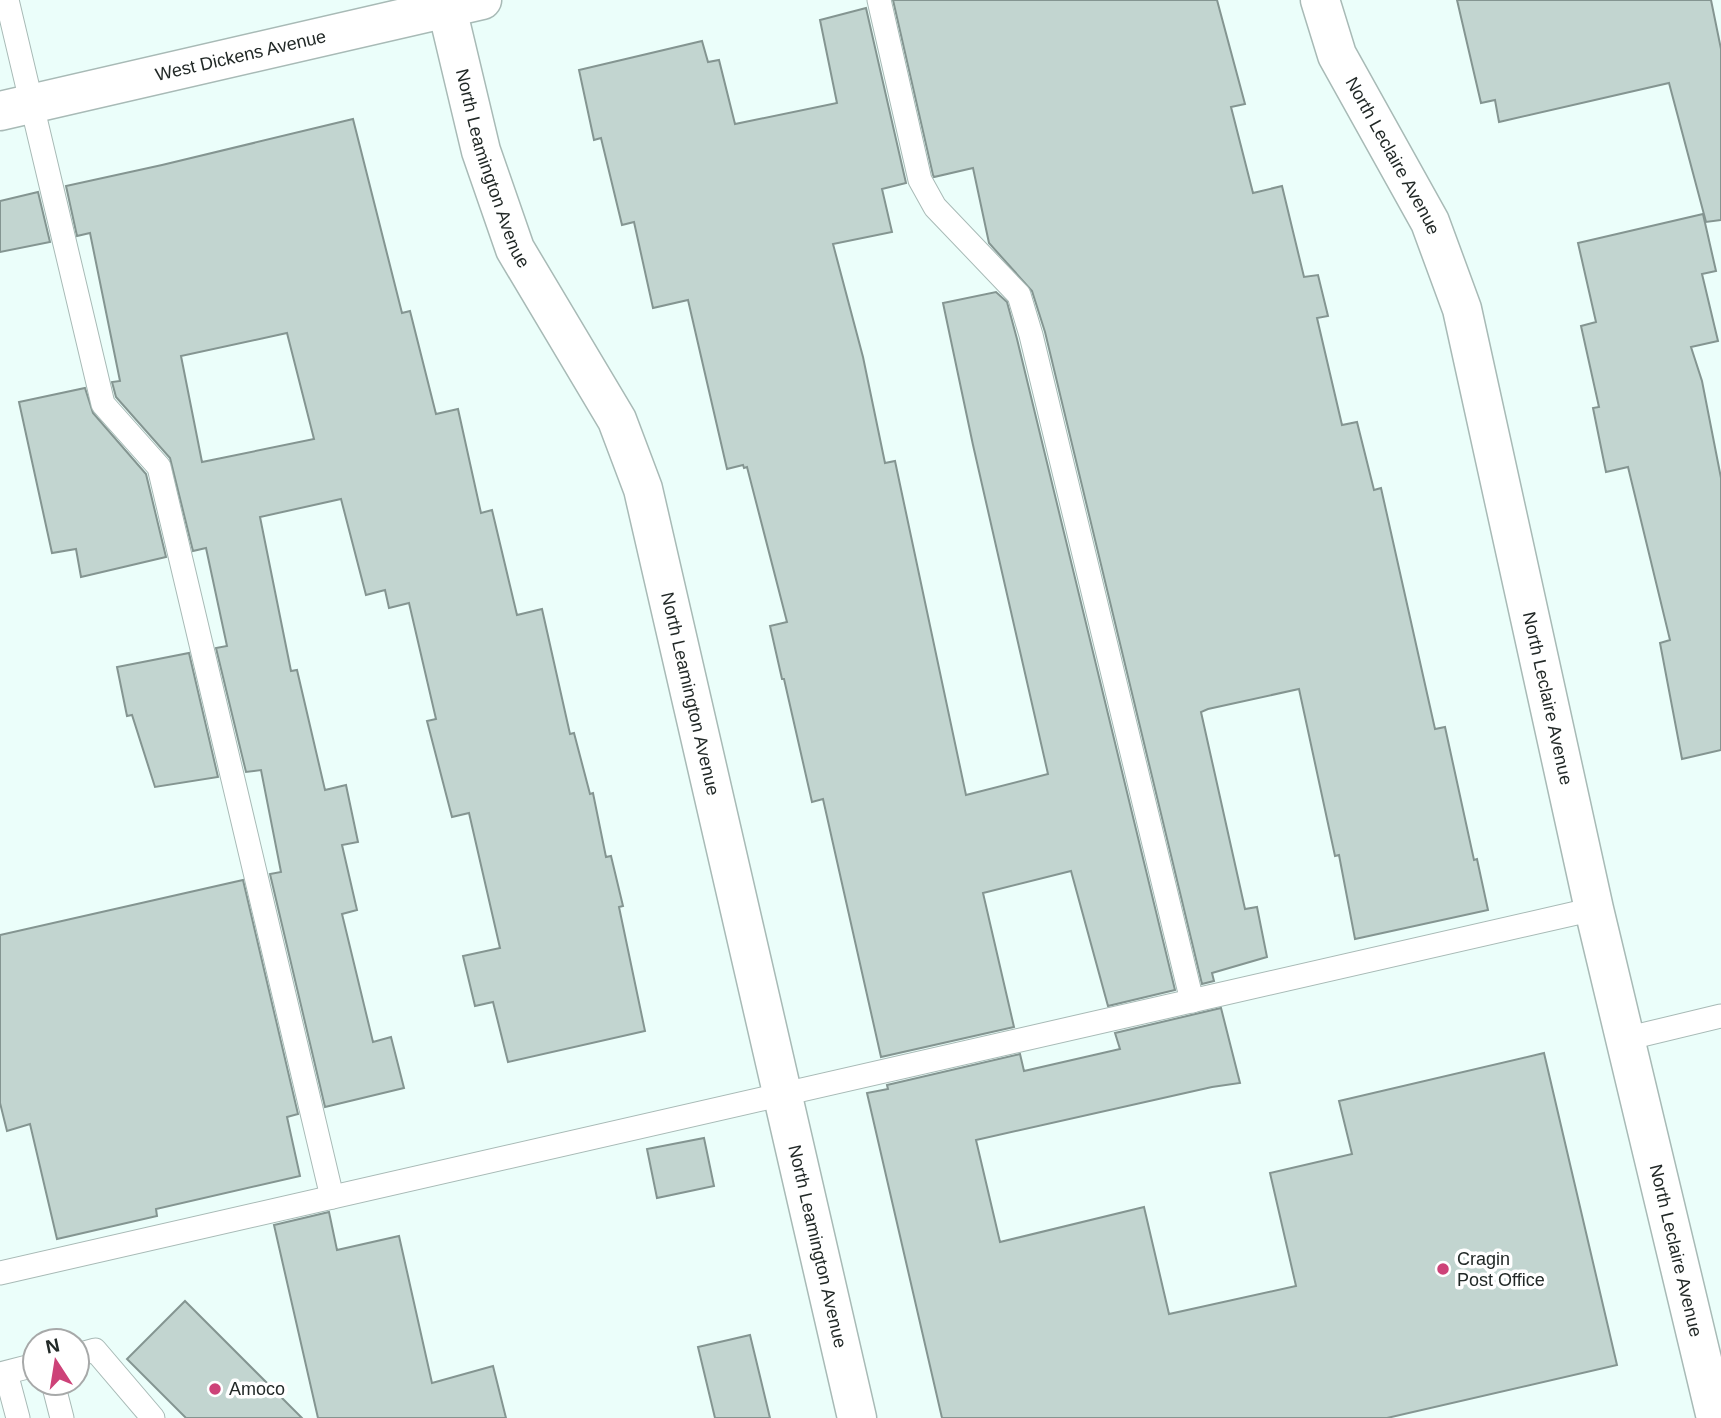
<svg xmlns="http://www.w3.org/2000/svg" width="1721" height="1418" viewBox="0 0 1721 1418" font-family="Arial,sans-serif">
  <style>
    .building { fill: #c2d5d0; stroke: #849591; stroke-width: 2; fill-rule: evenodd }
    .lines { fill: none; stroke-linecap: round; stroke-linejoin: round }
    .lane-casing { stroke: #a8bab6; stroke-width: 25 }
    .street-casing { stroke: #a8bab6; stroke-width: 41 }
    .lane { stroke: #fff; stroke-width: 23 }
    .street { stroke: #fff; stroke-width: 38 }
    .poi-dot { fill: #cd4278; stroke: #fff; stroke-width: 2.5 }
    .labels { text-anchor: middle; stroke-width: 7; stroke-linejoin: round; paint-order: stroke }
    .street-label { font-size: 18px; fill: #222927; stroke: #fff }
    .poi-label { font-size: 18px; fill: #222927; stroke: #fff; text-anchor: start }
  </style>
  <rect width="100%" height="100%" fill="#ebfefa"/>
  <g class="building">
    <polygon points="893,0 1217,0 1245,104 1231,107 1253,193 1282,186 1304,277 1318,275 1328,316 1317,318 1342,425 1357,422 1374,490 1381,488 1435,729 1445,727 1474,860 1477,859 1488,910 1355,939 1339,855 1335,856 1299,689 1208,709 1201,712 1245,909 1257,907 1267,957 1212,973 1214,981 1202,984 1045,332 1032,291 989,243 973,168 934,177 933,175"/>
    <polygon points="1457,0 1711,0 1721,49 1721,220 1706,222 1669,83 1499,122 1495,100 1481,103"/>
    <polygon points="866,8 906,183 882,189 892,232 833,244 863,357 885,463 895,461 966,795 1048,774 973,445 943,303 996,292 1007,302 1017,339 1175,990 1108,1006 1071,871 983,893 1014,1027 881,1057 823,799 812,802 784,679 782,679 770,626 787,622 747,467 744,468 743,465 727,469 688,300 653,308 634,222 622,225 601,138 594,140 579,70 702,41 708,62 719,60 735,124 837,103 820,20"/>
    <path d="M353,119L402,313L410,311L436,414L458,409L481,513L492,510L517,615L542,609L570,734L574,733L590,794L593,793L606,857L611,856L623,906L619,907L645,1031L508,1062L493,1002L475,1006L463,956L500,948L469,813L452,817L427,721L436,719L409,603L389,608L385,590L366,595L341,499L260,517L291,671L297,670L325,790L346,785L358,842L342,845L357,910L342,914L373,1042L391,1037L404,1088L325,1107L270,874L281,872L261,770L246,772L216,648L227,646L206,548L193,551L170,458L116,397L112,382L120,381L90,233L77,236L66,186L162,165ZM287,333L314,439L202,462L181,356Z"/>
    <polygon points="38,192 50,242 0,252 0,201"/>
    <polygon points="1703,214 1716,271 1702,274 1718,341 1691,347 1702,381 1721,478 1721,750 1682,759 1660,643 1670,640 1628,467 1606,472 1593,408 1599,407 1581,326 1596,322 1578,243"/>
    <polygon points="85,388 93,413 146,474 166,557 81,577 76,549 52,553 19,402"/>
    <polygon points="189,653 218,777 155,787 132,715 127,716 117,667"/>
    <polygon points="243,880 298,1114 287,1117 300,1176 156,1209 157,1216 57,1239 30,1124 7,1131 0,1103 0,935"/>
    <polygon points="1221,1008 1240,1083 1212,1087 976,1140 1000,1242 1144,1207 1169,1314 1296,1286 1270,1173 1352,1154 1339,1101 1544,1053 1617,1365 1387,1418 942,1418 867,1093 888,1089 887,1085 1020,1054 1024,1071 1120,1049 1115,1033"/>
    <polygon points="704,1138 714,1186 657,1198 647,1149"/>
    <polygon points="329,1212 337,1250 399,1236 432,1383 493,1366 506,1418 318,1418 274,1225"/>
    <polygon points="185,1301 302,1418 186,1418 127,1359"/>
    <polygon points="750,1335 770,1418 715,1418 698,1347"/>
  </g>
  <g class="lines">
    <g class="lane-casing">
      <g id="lane">
        <polyline points="7,0 103,404 159,467 332,1197"/>
        <polyline points="879,0 920,180 935,207 1019,295 1031,335 1192,1001"/>
        <polyline points="1625,1039 1721,1016"/>
        <polyline points="0,1273 1594,909"/>
        <polyline points="77,1355 95,1350 153,1418"/>
        <polyline points="6,1373 18,1418"/>
        <polyline points="0,1374 35,1365"/>
        <polyline points="53,1383 62,1418"/>
      </g>
    </g>
    <g class="street-casing">
      <g id="street">
        <path id="s1" d="M445,0L481,151L515,249L617,420L643,489L857,1418"/>
        <path id="s2" d="M1320,0L1337,55L1430,222L1462,309L1594,909L1716,1418"/>
        <path id="s3" d="M0,111L482,0"/>
      </g>
    </g>
    <use href="#lane" class="lane"/>
    <use href="#street" class="street"/>
  </g>
  <g class="poi-dot">
    <circle cx="1443" cy="1269" r="7"/>
    <circle cx="215" cy="1389" r="7"/>
  </g>
  <g class="labels">
    <g class="street-label">
      <text dy="6" stroke="none"><textPath href="#s3" startOffset="247">West Dickens Avenue</textPath></text>
      <text dy="6" stroke="none"><textPath href="#s2" startOffset="173">North Leclaire Avenue</textPath></text>
      <text dy="6" stroke="none"><textPath href="#s1" startOffset="175">North Leamington Avenue</textPath></text>
      <text dy="6" stroke="none"><textPath href="#s1" startOffset="742">North Leamington Avenue</textPath></text>
      <text dy="6" stroke="none"><textPath href="#s2" startOffset="740">North Leclaire Avenue</textPath></text>
      <text dy="6" stroke="none"><textPath href="#s1" startOffset="1309">North Leamington Avenue</textPath></text>
      <text dy="6" stroke="none"><textPath href="#s2" startOffset="1307">North Leclaire Avenue</textPath></text>
    </g>
    <g class="poi-label">
      <text x="1457" y="1265">Cragin<tspan x="1457" dy="21">Post Office</tspan></text>
      <text x="229" y="1395">Amoco</text>
    </g>
  </g>
  <g transform="translate(56 1362) rotate(348)"><circle r="33" fill="#ffffff" stroke="#a7a9a9" stroke-width="2"/>
  <path d="M0-5L12 26L0 18L-12 26Z" fill="#cd4278"/>
  <text y="-10" font-size="19" font-weight="bold" text-anchor="middle" fill="#222927">N</text>
  </g>
</svg>
